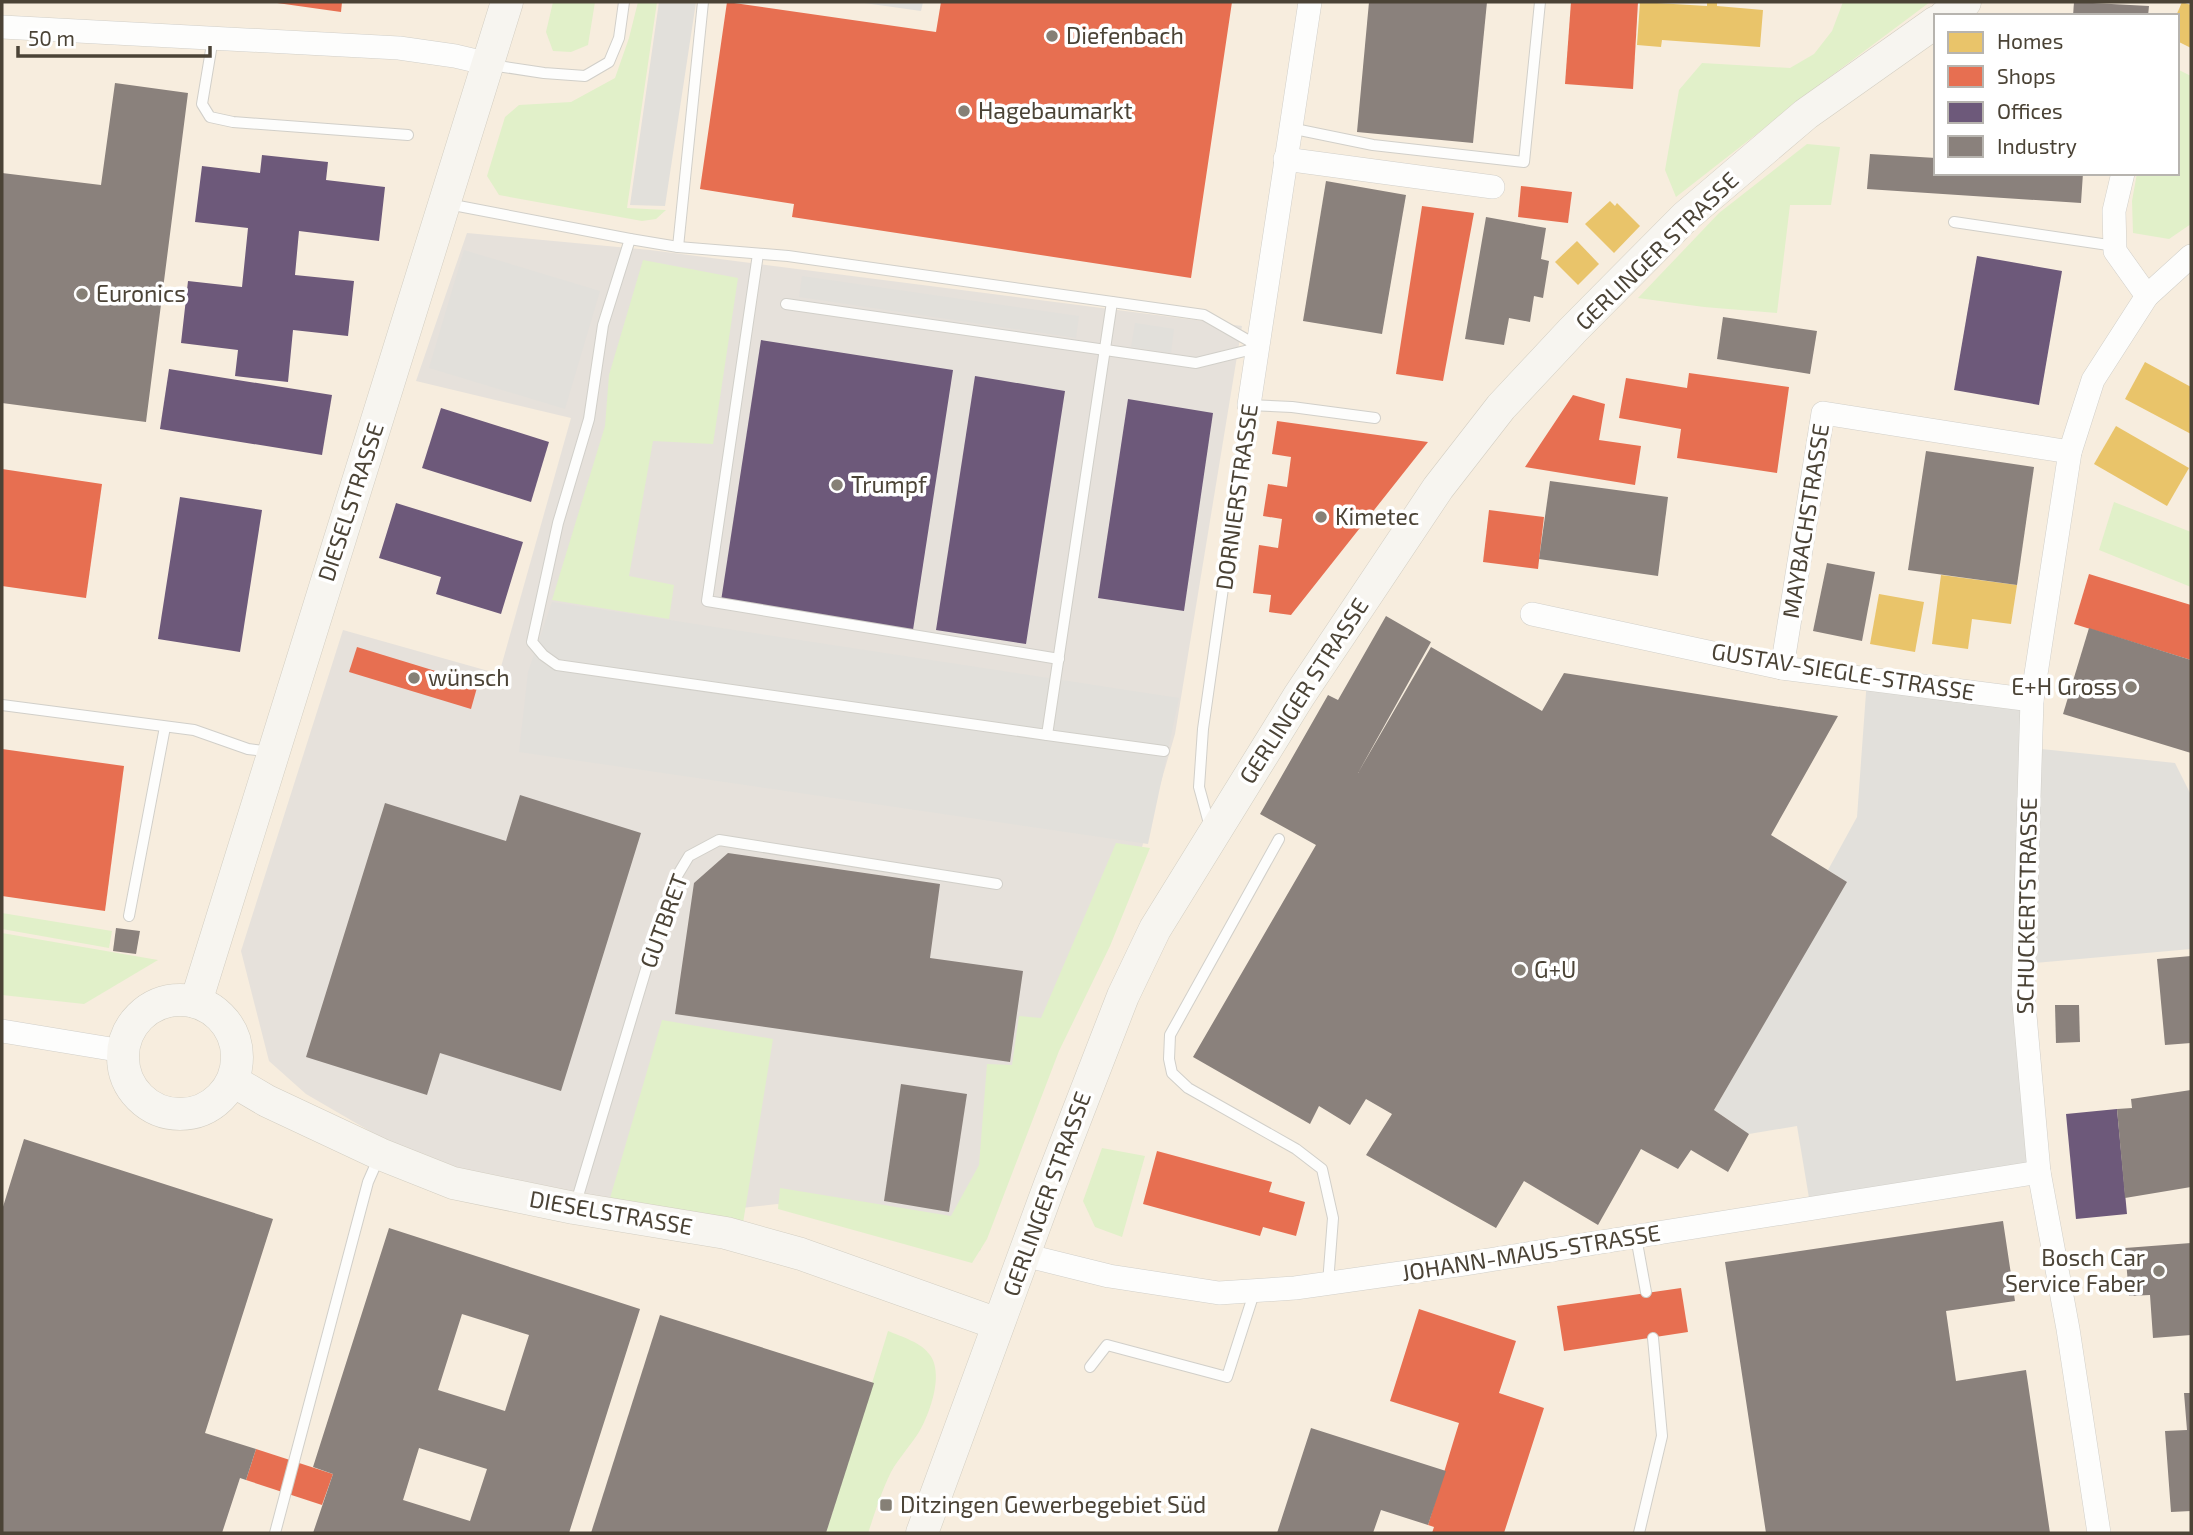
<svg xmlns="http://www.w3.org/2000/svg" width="2193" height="1535" viewBox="0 0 2193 1535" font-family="'Exo 2',sans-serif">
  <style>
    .commercial { fill: #f7edde; fill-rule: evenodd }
    .industrial { fill: #e6e1db }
    .green { fill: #e1f0c9 }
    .parking { fill: #e2e0db }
    .homes { fill: #e9c46a }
    .shops { fill: #e76f51 }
    .offices { fill: #6d597a }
    .industry { fill: #8a817c; fill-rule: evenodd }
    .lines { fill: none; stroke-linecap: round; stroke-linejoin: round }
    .lane-casing { stroke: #d1cfc9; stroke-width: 12 }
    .street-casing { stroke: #d1cfc9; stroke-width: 24 }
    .secondary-casing { stroke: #d3cec2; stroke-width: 33 }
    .lane { stroke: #fdfdfc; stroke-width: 10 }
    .street { stroke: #fdfdfc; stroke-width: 23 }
    .secondary { stroke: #f7f5f0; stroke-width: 32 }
    .poi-dot { fill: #868076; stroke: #fff; stroke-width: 2.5 }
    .labels { text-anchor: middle; stroke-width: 7; stroke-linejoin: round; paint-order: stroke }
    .poi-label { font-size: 23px; fill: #4b4336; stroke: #fff; text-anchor: start }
    .street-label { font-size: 23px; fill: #4b4336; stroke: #fff }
  </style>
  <rect width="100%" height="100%" fill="#f3f1ec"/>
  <path class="commercial" d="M2,2H2191V782L2189,787L2191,795V1533H2ZM1936,16H2177V173H1936Z"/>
  <polygon class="industrial" points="467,233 650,250 1242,326 1175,734 1140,854 1061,1017 980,1251 777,1204 715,1211 552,1191 457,1169 380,1137 306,1094 269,1061 241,951 343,630 499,674 571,418 416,381"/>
  <g class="green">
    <polygon points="553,2 595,2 588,45 571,52 553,51 546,32"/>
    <polygon points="638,2 657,2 627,208 666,210 656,219 642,221 499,195 487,176 505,117 519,105 571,102 615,78 629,38"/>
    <polygon points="1843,2 1930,2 1823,82 1676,197 1665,170 1679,90 1702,63 1790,68 1814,54 1832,31"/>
    <polygon points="2177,69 2191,76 2191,224 2169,239 2133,233 2132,201 2137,173 2177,173"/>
    <polygon points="1807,144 1840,147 1831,205 1790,205 1777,313 1704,307 1638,298 1719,213"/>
    <polygon points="643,260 738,278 713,444 653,441 629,576 674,585 669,619 552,600 605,426 609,375"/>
    <polygon points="2114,502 2191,532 2191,587 2099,550"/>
    <polygon points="1116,843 1150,848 1110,946 1059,1051 987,1239 972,1263 778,1209 780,1188 951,1216 979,1165 987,1064 1012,1065 1019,1016 1041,1018"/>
    <polygon points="2,913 112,931 109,948 2,929"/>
    <polygon points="2,933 158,960 84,1004 2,995"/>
    <polygon points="662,1020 773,1039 743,1223 608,1205"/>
    <polygon points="1102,1148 1145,1156 1122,1237 1095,1227 1083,1201"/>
    <path d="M888,1331C902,1337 921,1342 930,1355C944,1374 930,1413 919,1432C910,1446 899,1458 891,1472C881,1492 875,1513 868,1533H826Z"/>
  </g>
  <g class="parking">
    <polygon points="659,2 696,2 665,206 630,205"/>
    <polygon points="857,2 923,2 921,11"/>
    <polygon points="464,250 600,291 565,409 429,368"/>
    <polygon points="802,276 1079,316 1076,338 799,297"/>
    <polygon points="1135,323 1174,329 1171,353 1131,347"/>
    <polygon points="552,602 1179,698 1148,844 519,752 528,672"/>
    <polygon points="1867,679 2032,700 2031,748 2175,763 2191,795 2191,949 2024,964 2039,1172 1811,1210 1797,1126 1749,1134 1714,1110 1846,882 1828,870 1857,817"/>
  </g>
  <g class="homes">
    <polygon points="1640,2 1707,6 1707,2 1717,2 1717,6 1763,10 1760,47 1662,40 1661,47 1637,45"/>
    <polygon points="2182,2 2191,5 2191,48 2177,41 2176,16"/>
    <polygon points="1610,201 1615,206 1617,203 1640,226 1614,253 1585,224"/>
    <polygon points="1577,241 1599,264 1578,285 1555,262"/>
    <polygon points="2145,362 2191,387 2191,434 2125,399"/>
    <polygon points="2116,426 2189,468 2167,506 2094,464"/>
    <polygon points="1941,575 2017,585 2011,624 1972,619 1968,649 1932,644"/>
    <polygon points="1879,594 1924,602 1915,652 1870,644"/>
  </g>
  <g class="shops">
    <polygon points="270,2 342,2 341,12"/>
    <polygon points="727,2 936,32 941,2 1232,2 1191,278 792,217 794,204 700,189"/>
    <polygon points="1571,2 1638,2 1633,89 1565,84"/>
    <polygon points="1521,186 1572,192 1568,223 1518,217"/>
    <polygon points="1422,206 1474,213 1443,381 1396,374"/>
    <polygon points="1689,373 1789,387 1777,473 1677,458 1681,429 1619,418 1626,378 1687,388"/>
    <polygon points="1573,395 1605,404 1599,440 1641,446 1635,485 1525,467"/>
    <polygon points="1277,421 1428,442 1291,615 1269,612 1271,595 1253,593 1259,545 1278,548 1282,519 1263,516 1268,484 1287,487 1291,457 1272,454"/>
    <polygon points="2,469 102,484 86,598 2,586"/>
    <polygon points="1489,510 1544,517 1538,569 1483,562"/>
    <polygon points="2089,574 2191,605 2191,660 2074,624"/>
    <polygon points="357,647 478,684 471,709 349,672"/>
    <polygon points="2,749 124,766 105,911 2,896"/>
    <polygon points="1157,1151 1272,1182 1269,1192 1305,1202 1296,1236 1263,1227 1260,1236 1143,1204"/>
    <polygon points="1681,1288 1688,1332 1564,1351 1557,1306"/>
    <polygon points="1419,1309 1516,1341 1499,1393 1544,1408 1504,1533 1432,1533 1434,1527 1428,1525 1459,1423 1390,1401"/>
    <polygon points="256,1449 333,1474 322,1505 246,1480"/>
  </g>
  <g class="offices">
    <polygon points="262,155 328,162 326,180 385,187 379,241 299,231 295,275 354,281 348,336 293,330 288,382 235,376 238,350 181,343 188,281 242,287 248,228 195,222 202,166 260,173"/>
    <polygon points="1977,256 2062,271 2039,405 1954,390"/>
    <polygon points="761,340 953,370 913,630 721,601"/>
    <polygon points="169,369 332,395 322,455 160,429"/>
    <polygon points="975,376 1065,391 1026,644 936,630"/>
    <polygon points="1128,399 1213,413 1184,611 1098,598"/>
    <polygon points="441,408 549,442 531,502 422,468"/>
    <polygon points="180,497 262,510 240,652 158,639"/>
    <polygon points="396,503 523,542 501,614 436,594 441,577 379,558"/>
    <polygon points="2117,1109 2127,1214 2076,1219 2066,1114"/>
  </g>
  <g class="industry">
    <polygon points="1369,2 1487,2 1473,143 1357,132"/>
    <polygon points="2074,2 2149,6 2148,16 2073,16"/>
    <polygon points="115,83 188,93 146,422 2,403 2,173 101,185"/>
    <polygon points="1870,154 1936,158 1936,173 2083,173 2081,203 1867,189"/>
    <polygon points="1326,181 1406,195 1382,334 1303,321"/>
    <polygon points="1486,217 1546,228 1541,259 1549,261 1543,298 1534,296 1530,322 1509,318 1504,345 1465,339"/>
    <polygon points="1723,317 1817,331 1810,374 1717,359"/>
    <polygon points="1926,451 2034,467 2017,585 1908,570"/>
    <polygon points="1550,481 1668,497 1658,576 1539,559"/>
    <polygon points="1827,563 1875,572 1862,641 1813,631"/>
    <polygon points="1386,616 1431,642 1358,773 1431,647 1542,711 1564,673 1838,716 1771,835 1847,882 1714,1110 1749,1134 1728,1172 1691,1150 1678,1169 1641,1149 1598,1225 1524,1181 1496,1228 1366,1155 1392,1114 1366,1099 1350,1125 1319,1106 1310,1124 1193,1057 1316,845 1260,814 1328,695 1338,700"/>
    <polygon points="2089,628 2191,660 2191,753 2063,714"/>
    <polygon points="520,795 641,833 561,1091 440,1053 427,1095 306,1057 385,803 506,841"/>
    <polygon points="728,853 940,884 930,958 1023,971 1010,1062 675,1014 694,883"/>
    <polygon points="116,928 140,931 136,954 113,951"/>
    <polygon points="2191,956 2191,1043 2165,1045 2157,959"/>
    <polygon points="2055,1005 2079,1005 2080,1042 2056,1043"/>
    <polygon points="901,1084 967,1094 949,1212 884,1201"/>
    <polygon points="2191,1090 2191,1187 2125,1198 2117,1109 2132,1108 2131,1099"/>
    <polygon points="24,1139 273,1219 205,1433 256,1449 246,1480 240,1478 222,1533 2,1533 2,1210"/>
    <polygon points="2003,1221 2015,1301 1946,1311 1956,1381 2026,1370 2050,1533 1766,1533 1725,1262"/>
    <path d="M389,1228L640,1309L569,1533H313L333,1474L313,1467ZM462,1314L529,1335L505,1411L438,1390ZM419,1448L487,1469L470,1521L403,1500Z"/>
    <polygon points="2191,1243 2191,1335 2153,1338 2150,1295 2129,1296 2125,1248"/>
    <polygon points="660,1315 874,1383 826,1533 591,1533"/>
    <polygon points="2184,1393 2191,1393 2191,1511 2171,1512 2165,1431 2187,1430"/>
    <polygon points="1311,1428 1446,1471 1428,1525 1381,1510 1373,1533 1277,1533"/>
  </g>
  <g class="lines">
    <g class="lane-casing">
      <g id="lane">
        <polyline points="213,38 202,104 210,117 233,122 408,135"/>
        <polyline points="491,65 544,73 585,76 609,62 619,38 624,2"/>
        <polyline points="1290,128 1373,145 1524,162 1540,2"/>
        <polyline points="448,204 630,239 603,325 589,419 558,523 532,642 543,655 557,665 1047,735 1112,302"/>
        <polyline points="1954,222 2115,246"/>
        <polyline points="630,239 678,247 788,256 1204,315 1258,346"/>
        <polyline points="678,247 703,2"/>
        <polyline points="758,254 707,601 1059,659"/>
        <polyline points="786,304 1196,363 1257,348"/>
        <polyline points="2,705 194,730 248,749 271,752"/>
        <polyline points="1047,735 1164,751"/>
        <polyline points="1210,827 1199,787 1203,729 1249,405 1292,407 1375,418"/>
        <polyline points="1279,839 1170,1035 1169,1059 1172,1073 1188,1088 1296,1149 1322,1169 1333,1218 1328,1283"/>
        <polyline points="129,916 165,727"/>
        <polyline points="575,1206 671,886 689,856 719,840 997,884"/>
        <polyline points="1636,1237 1646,1292"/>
        <polyline points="1090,1367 1107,1345 1227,1377 1255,1290"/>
        <polyline points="275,1533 368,1182 379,1157"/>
        <polyline points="1639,1533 1662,1436 1653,1338"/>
      </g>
    </g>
    <g class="street-casing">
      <g id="street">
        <polyline points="2,27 399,48 455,56 489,64"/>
        <polyline points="1285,159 1493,187"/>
        <polyline points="2123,173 2114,211 2115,251 2147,296"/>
        <polyline points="1249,405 1310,2"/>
        <polyline points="1532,614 1782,668 2032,700"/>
        <polyline points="1782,668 1823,413 2070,452"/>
        <polyline points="2,1031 123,1051"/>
        <polyline points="1024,1255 1109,1276 1219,1293 1295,1288 1464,1264 2039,1172"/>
        <polyline points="2099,1533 2068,1329 2039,1172 2023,993 2032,700 2070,452 2093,380 2147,296 2191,256"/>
      </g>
    </g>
    <g class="secondary-casing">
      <g id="secondary">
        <polyline points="1945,16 1965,2"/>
        <circle cx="180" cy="1057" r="57"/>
        <polyline points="196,1002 507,2"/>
        <polyline points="233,1081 267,1101 380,1154 453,1183 574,1208 726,1233 801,1254 998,1324"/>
        <polyline points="922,1533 1050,1184 1123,996 1155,929 1299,696 1438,488 1501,407 1572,331 1685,217 1806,114 1936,22"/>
      </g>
    </g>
    <use href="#lane" class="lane"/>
    <use href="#street" class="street"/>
    <use href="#secondary" class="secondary"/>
  </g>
  <g class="poi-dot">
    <circle cx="1052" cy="36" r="7"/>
    <circle cx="964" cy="111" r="7"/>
    <circle cx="82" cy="294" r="7"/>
    <circle cx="837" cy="485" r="7"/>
    <circle cx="1321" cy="517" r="7"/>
    <circle cx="414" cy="678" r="7"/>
    <circle cx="2131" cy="687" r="7"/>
    <circle cx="1520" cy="970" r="7"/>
    <circle cx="2159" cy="1271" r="7"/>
    <rect x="879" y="1498" width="14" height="14" rx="3.5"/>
  </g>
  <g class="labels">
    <g class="poi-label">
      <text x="1066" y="44">Diefenbach</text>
      <text x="978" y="119">Hagebaumarkt</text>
      <text x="96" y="302">Euronics</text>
      <text x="851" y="493">Trumpf</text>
      <text x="1335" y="525">Kimetec</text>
      <text x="428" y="686">wünsch</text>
      <text x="2117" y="695" text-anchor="end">E+H Gross</text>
      <text x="1534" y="978">G+U</text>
      <text x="2145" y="1266" text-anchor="end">Bosch Car<tspan x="2145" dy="26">Service Faber</tspan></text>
      <text x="900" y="1513">Ditzingen Gewerbegebiet Süd</text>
    </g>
    <g class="street-label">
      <text transform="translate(1657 251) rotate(-44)" y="8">GERLINGER STRASSE</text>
      <text transform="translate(1237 497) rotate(-82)" y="8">DORNIERSTRASSE</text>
      <text transform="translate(351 502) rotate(-72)" y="8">DIESELSTRASSE</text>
      <text transform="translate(1806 521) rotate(-81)" y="8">MAYBACHSTRASSE</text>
      <text transform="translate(1843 672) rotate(9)" y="8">GUSTAV-SIEGLE-STRASSE</text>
      <text transform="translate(1304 691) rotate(-57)" y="8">GERLINGER STRASSE</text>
      <text transform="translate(2027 906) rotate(-89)" y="8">SCHUCKERTSTRASSE</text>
      <text transform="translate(664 921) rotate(-70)" y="8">GUTBRET</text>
      <text transform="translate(1047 1194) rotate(-70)" y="8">GERLINGER STRASSE</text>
      <text transform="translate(611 1213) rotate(10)" y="8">DIESELSTRASSE</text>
      <text transform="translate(1531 1253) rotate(-9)" y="8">JOHANN-MAUS-STRASSE</text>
    </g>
  </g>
  <rect width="2193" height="1535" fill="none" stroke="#4b4336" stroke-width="7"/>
  <rect x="1934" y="14" width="245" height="161" fill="#ffffff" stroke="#b7b4af" stroke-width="2"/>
  <rect x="1948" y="32" width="35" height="21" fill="#e9c46a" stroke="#b7b4af" stroke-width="2"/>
  <text x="1997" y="49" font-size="21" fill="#4b4336">Homes</text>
  <rect x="1948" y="66" width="35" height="21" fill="#e76f51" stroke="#b7b4af" stroke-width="2"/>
  <text x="1997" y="84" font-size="21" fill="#4b4336">Shops</text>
  <rect x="1948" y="102" width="35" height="21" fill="#6d597a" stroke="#b7b4af" stroke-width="2"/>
  <text x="1997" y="119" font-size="21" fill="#4b4336">Offices</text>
  <rect x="1948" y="136" width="35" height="21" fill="#8a817c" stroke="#b7b4af" stroke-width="2"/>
  <text x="1997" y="154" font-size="21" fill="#4b4336">Industry</text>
  <path d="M18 46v10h192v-10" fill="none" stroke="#4b4336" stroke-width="3.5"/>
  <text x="28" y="46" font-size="21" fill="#4b4336" stroke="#ffffff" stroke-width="5" paint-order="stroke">50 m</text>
</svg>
